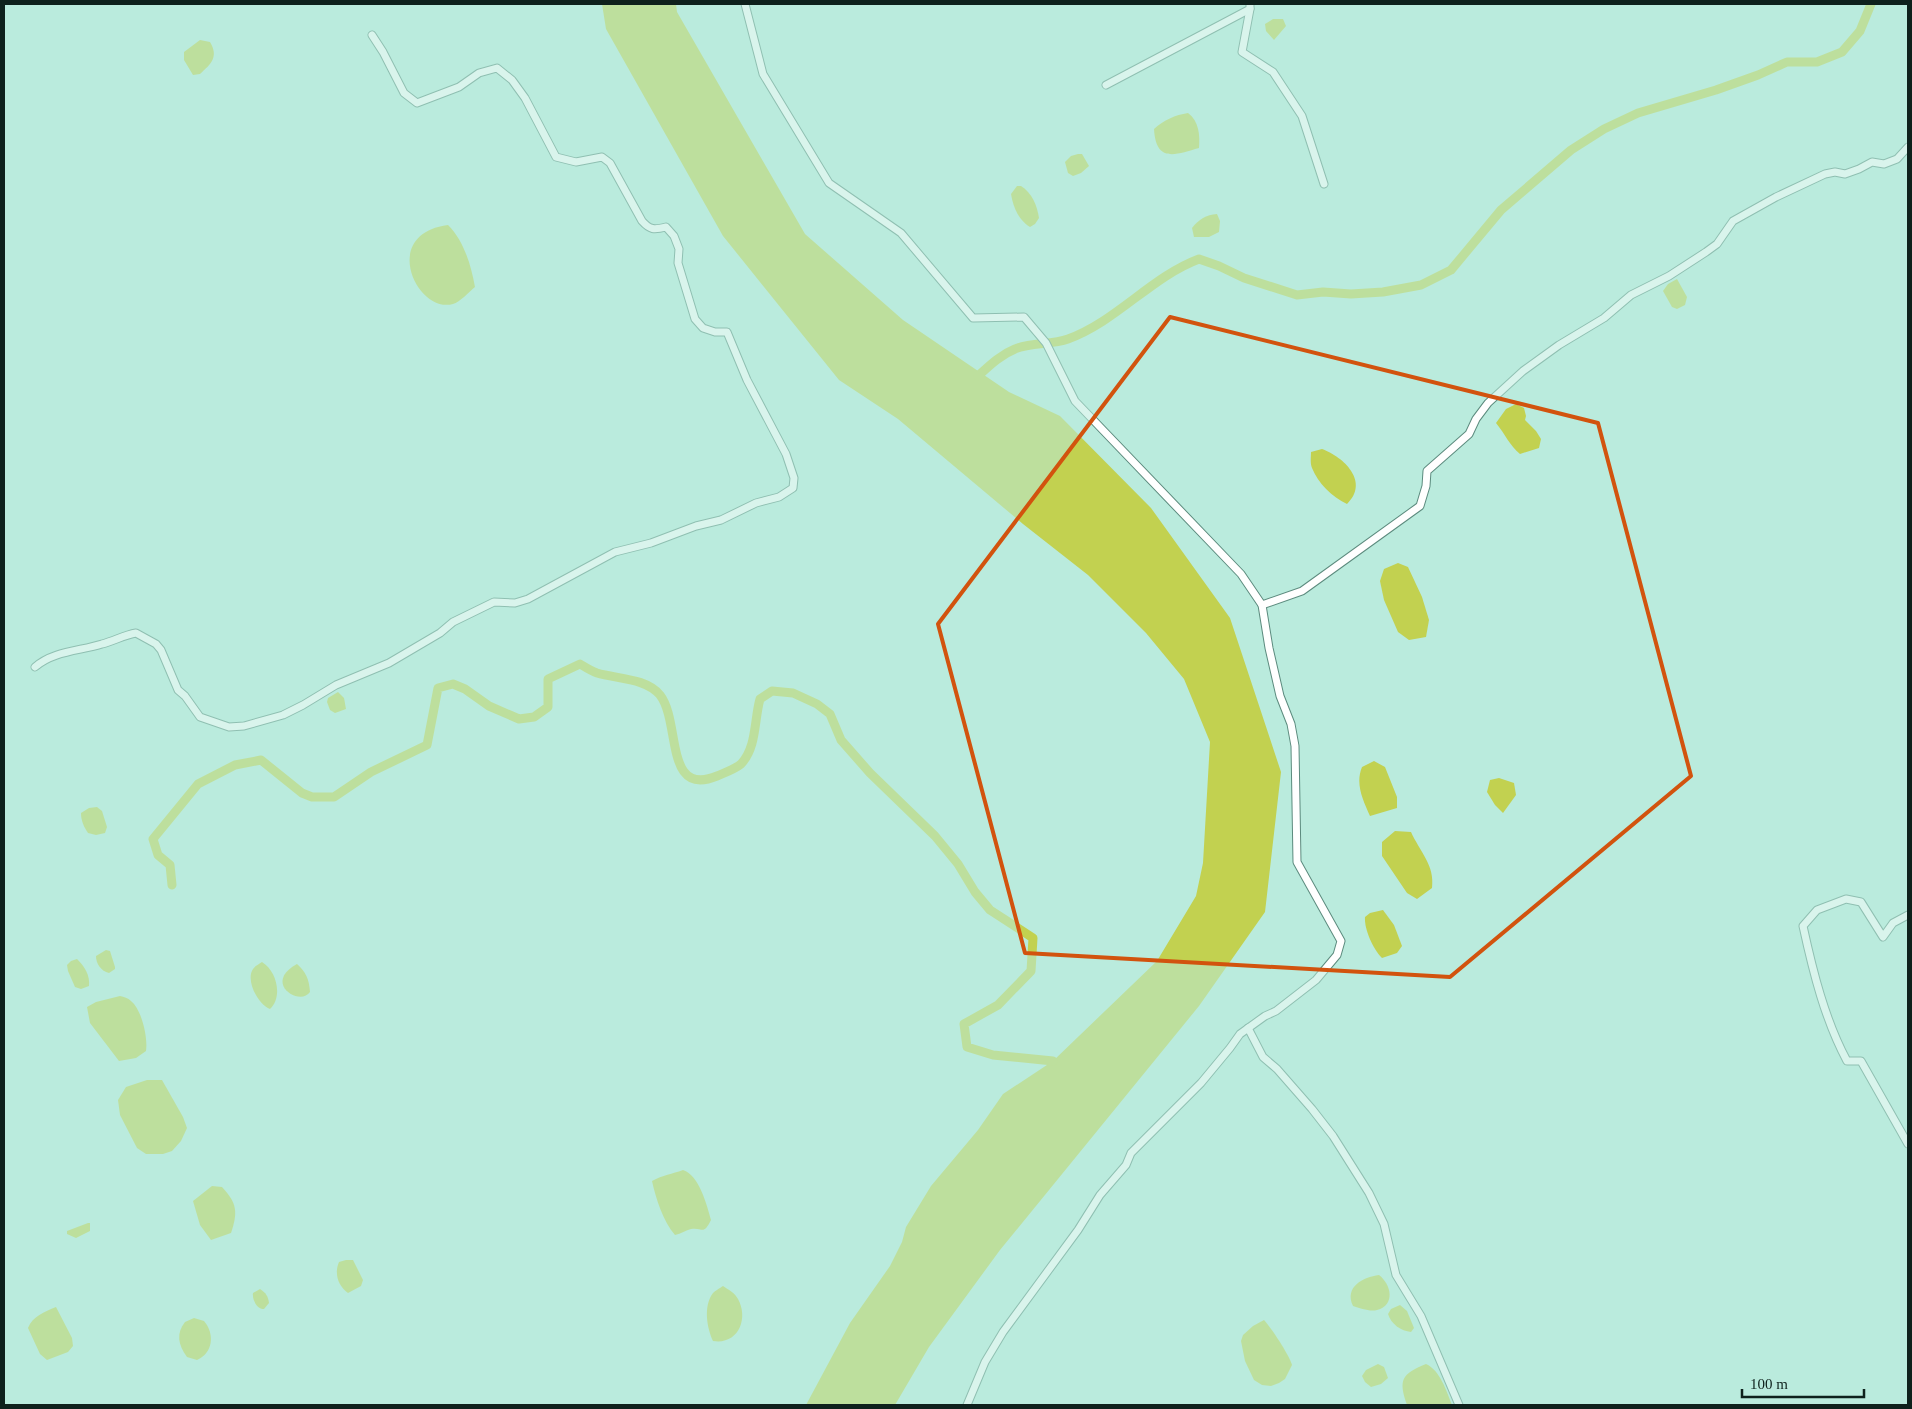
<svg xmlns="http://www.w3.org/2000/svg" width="1912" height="1409" viewBox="0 0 1912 1409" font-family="Georgia,serif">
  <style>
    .water { fill: #c2d150 }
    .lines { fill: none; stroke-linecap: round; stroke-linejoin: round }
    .canal { stroke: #c2d150; stroke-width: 9 }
    .street-casing { stroke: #5c8b7e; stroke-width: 9 }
    .street { stroke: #fff; stroke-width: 7 }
    .marked { fill: none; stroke: #d2530e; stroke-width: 4; stroke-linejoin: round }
  </style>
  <rect width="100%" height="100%" fill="#baebdd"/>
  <g class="water">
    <polygon points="602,4 676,4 677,12 805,234 903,320 1009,392 1060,416 1151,508 1230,618 1281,772 1265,912 1199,1006 1000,1250 929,1347 895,1405 806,1405 850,1323 890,1266 902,1242 906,1227 931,1186 978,1130 1003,1094 1053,1061 1157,961 1196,896 1203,863 1210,742 1184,679 1146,633 1088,575 1023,524 898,419 839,380 723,236 606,29"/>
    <polygon points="1273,19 1283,19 1286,26 1274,40 1266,31 1265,24"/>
    <path d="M200,40L210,42C219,57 211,64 200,74L193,75L184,60V52Z"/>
    <path d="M1188,113C1199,121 1200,135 1199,148C1175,155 1156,163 1154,129C1164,120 1175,115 1188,113Z"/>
    <polygon points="1078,154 1082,154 1089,166 1081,173 1073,176 1068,173 1065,162 1071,156"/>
    <path d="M1017,186H1021C1032,193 1037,205 1039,218L1035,224L1030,227C1018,220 1013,206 1011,194Z"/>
    <path d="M1217,214L1220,221L1219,232L1209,237H1194L1192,228C1199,219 1206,215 1217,214Z"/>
    <path d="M448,225C464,241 471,265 475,287C469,292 460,302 453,304C417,314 379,234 448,225Z"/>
    <polygon points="1677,279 1687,297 1685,305 1677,309 1672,307 1663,291 1668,284"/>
    <path d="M1516,404L1524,408L1526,416L1525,420L1536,431L1541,439L1539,448L1520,454C1510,446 1505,434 1496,423L1506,409Z"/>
    <path d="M1322,449C1344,457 1370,482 1347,504C1332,497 1318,483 1312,468C1310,463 1311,457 1311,452Z"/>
    <polygon points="1398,563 1408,567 1422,597 1429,620 1426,637 1409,640 1398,632 1384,600 1380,581 1384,569"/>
    <polygon points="338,692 344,698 346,709 335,713 330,710 327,702 328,698"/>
    <path d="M1374,761L1385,767L1397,797V808L1370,816C1363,800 1355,784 1362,767Z"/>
    <polygon points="1499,778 1514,783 1516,795 1503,813 1495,805 1487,792 1490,780"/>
    <path d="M97,807L102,811L107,827L105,833L96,835L88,833C84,827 81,821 81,813L89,808Z"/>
    <path d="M1395,831L1411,832C1420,852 1435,865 1432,888L1417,899L1407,893L1382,856V842Z"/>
    <path d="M1383,910L1394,925L1402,946L1397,953L1382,958C1373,949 1364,929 1365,917L1370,913Z"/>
    <path d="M106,950L110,951L115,967V969L109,973C101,971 96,964 96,956Z"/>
    <path d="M77,959C85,967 90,975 89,986L81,989L75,987L68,971L67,965L71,961Z"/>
    <path d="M262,962C277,971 283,997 270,1009C259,1005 245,981 253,969C255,966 259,964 262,962Z"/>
    <path d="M297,964C306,972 309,979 310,992C300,1007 262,983 297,964Z"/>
    <path d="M120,996C124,997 128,998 131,1001C142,1010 148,1038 146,1051L136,1058L119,1061L90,1023L87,1007L96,1002Z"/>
    <polygon points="147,1080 162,1080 183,1117 187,1128 181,1141 172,1151 163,1154 146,1154 137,1148 120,1115 118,1100 126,1087"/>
    <path d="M683,1170C699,1175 707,1205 711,1220C703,1236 703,1227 691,1229C686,1230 681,1234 675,1235C663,1221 656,1199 652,1181C663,1175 672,1174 683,1170Z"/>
    <path d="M212,1186L222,1187C237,1203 238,1212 231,1233L211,1240L200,1225L193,1201Z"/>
    <polygon points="88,1223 90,1223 90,1231 76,1238 67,1234 67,1231"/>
    <path d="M346,1260H353L363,1280L361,1286L348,1293C338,1286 334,1273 339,1262Z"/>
    <path d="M1379,1275C1391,1284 1396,1305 1377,1310C1370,1312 1360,1308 1353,1306C1344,1287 1363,1277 1379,1275Z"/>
    <path d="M723,1286C729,1290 735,1293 738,1299C749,1319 738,1345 713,1341C707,1328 703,1306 713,1293C715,1291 720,1288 723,1286Z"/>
    <path d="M260,1289C266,1293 268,1296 269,1303L264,1309C257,1309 252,1300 253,1293Z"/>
    <path d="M1400,1305L1407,1311L1414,1328L1411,1332C1401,1331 1391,1324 1388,1314L1391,1309Z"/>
    <path d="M56,1307L72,1338L73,1346L68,1352L47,1360L40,1354L28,1328C33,1316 44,1312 56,1307Z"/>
    <path d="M194,1318L204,1321C215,1334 213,1353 197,1360L187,1357C178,1345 176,1333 185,1322Z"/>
    <path d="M1264,1320C1272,1329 1289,1355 1292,1365L1285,1379L1279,1383L1271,1386L1262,1385L1254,1380L1245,1361L1241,1341L1243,1335L1253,1326Z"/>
    <polygon points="1378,1364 1384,1367 1388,1378 1381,1384 1371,1387 1365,1382 1362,1376 1366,1370"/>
    <path d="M1426,1364C1440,1370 1447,1392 1452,1405H1407C1398,1379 1402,1374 1426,1364Z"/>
  </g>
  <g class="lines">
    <g class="canal">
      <path d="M978,376C989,366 1000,355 1015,349C1031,342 1051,345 1068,339C1117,321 1151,277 1199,259L1219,266L1244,278L1297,295L1323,292L1351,294L1383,292L1421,285L1451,270L1501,210L1571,150L1604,129L1638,113L1716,90L1758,75L1787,62H1817L1842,52L1860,31L1871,4"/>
      <path d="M172,885L170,865L158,855L153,839L198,784L235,765L261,760L302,793L312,797H334L371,772L427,745L438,688L453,684L465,689L489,706L519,719L534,717L548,707V679L580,664C585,667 591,671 597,673C617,679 646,678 660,695C681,722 664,798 717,776C724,773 735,769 741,764C757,747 754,720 760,699L772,691L793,693L817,704L830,714L841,740L870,773L935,836L958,864L975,892L990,910L1033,938L1031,971L998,1005L964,1024L967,1047L993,1055L1053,1061"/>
    </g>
    <g class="street-casing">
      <g id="street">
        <polyline points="745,4 763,74 829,183 901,233 973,318 1024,317 1046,343 1075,401 1241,574 1262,605 1269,648 1280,696 1291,724 1295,746 1297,862 1341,941 1337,955 1316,980 1276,1011 1265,1016 1240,1034 1230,1048 1201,1083 1131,1153 1126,1165 1100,1195 1078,1230 1003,1332 985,1362 967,1405"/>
        <polyline points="1250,9 1242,52 1273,72 1302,116 1324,184"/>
        <polyline points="1106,85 1250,9 1250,4"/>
        <polyline points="1262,605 1302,591 1420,506 1426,486 1427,471 1469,434 1476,419 1488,403 1523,371 1559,345 1604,318 1631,295 1669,276 1706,252 1717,244 1733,221 1776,197 1825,174 1835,172 1845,174 1859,169 1872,162 1884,164 1897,159 1908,147"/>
        <path d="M35,667C53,651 80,651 102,644C114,641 124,635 136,633L156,644L161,650L178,690L185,696L200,717L229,727L244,726L283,715L303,705L336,685L389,663L440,633L453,622L494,602L515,603L528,599L615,552L651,543L696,526L721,520L756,503L779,497L793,488L794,478L786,454L747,380L727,332H715L703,328L695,319L678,263L679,249L674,236L666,227C654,230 650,230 642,221L610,163L602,157L576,162L556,157L525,98L512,80L497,68L479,73L459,87L417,103L404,93L383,52L372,35"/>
        <path d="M1908,915L1893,923L1883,937L1861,902L1846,899L1817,910L1803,926C1813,972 1825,1020 1847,1061H1861L1908,1144"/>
        <polyline points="1248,1028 1263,1057 1277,1069 1312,1109 1333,1136 1369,1193 1384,1224 1396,1275 1421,1316 1459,1405"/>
      </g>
    </g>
    <use href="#street" class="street"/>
  </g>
  <path d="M0 0H1912V1409H0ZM1170,317L1598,423L1691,776L1450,977L1025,953L938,624Z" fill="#baebdd" fill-opacity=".55" fill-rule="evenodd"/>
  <path class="marked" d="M1170,317L1598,423L1691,776L1450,977L1025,953L938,624Z"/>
  <rect width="1912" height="1409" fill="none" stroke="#0e211c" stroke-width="10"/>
  <path d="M1742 1389v8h122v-8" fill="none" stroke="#0e211c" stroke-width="2.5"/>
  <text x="1750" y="1389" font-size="15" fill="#0e211c" stroke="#baebdd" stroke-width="4" paint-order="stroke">100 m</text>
</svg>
